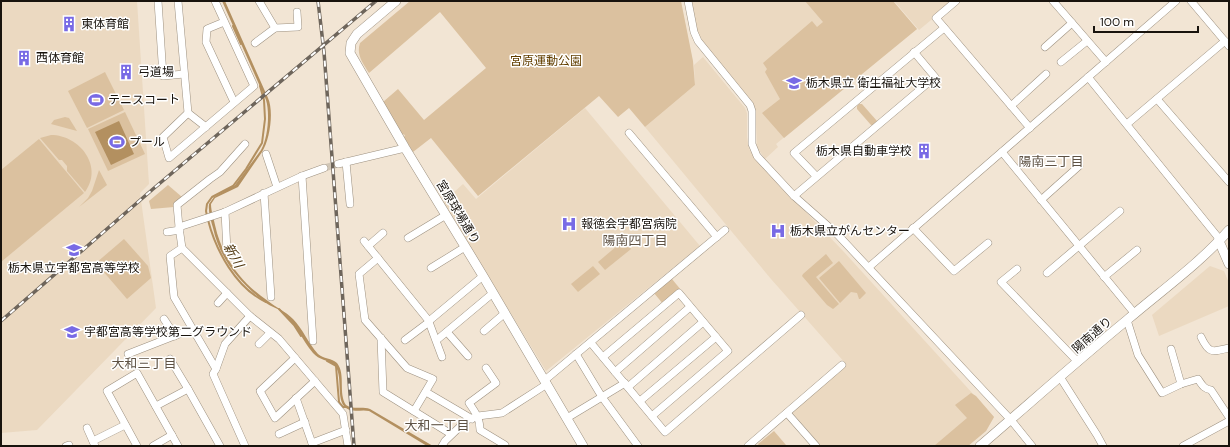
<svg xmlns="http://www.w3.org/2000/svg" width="1230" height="447" viewBox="0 0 1230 447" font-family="'DM Sans','Noto Sans JP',sans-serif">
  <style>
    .built { fill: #ebd9c1 }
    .green { fill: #dbc19f }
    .water { fill: #b39060 }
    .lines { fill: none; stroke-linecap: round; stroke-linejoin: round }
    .stream { stroke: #b39060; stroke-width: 2 }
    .street-tunnel { stroke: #d1c6b6; stroke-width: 7; stroke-dasharray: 7 3.5; stroke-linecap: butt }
    .street-casing { stroke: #9d9180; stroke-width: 8 }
    .secondary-casing { stroke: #9d9180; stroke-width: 10 }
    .street { stroke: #fff; stroke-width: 7 }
    .secondary { stroke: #fff; stroke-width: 9 }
    .rail-casing { stroke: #6e655b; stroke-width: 3.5 }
    .rail { stroke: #fff; stroke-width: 2; stroke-dasharray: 6; stroke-linecap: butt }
    .labels { text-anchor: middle; stroke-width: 3; stroke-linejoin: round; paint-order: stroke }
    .poi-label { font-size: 12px; fill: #18130d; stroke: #fff; text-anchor: start }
    .park-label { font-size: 12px; fill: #623f00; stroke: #fff }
    .street-label { font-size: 12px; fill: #18130d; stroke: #fff }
    .neighbourhood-label { font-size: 13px; fill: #5e5244; stroke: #fff }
    .water-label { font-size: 13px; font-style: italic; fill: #523911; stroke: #fff }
  </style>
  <rect width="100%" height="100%" fill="#f2e5d4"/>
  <g class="built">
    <polygon points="1,1 137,1 149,184 140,193 156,308 37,430 1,433"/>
    <polygon points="691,1 893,1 917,29 776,144 778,147 765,159 757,147 756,124 752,102 701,40 697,33"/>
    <polygon points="894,1 954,1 919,30"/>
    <polygon points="703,57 745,108 747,113 747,137 749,149 759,163 844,252 994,417 986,431 968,446 821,446 792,412 846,364 771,279 645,127 695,85 694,65"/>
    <polygon points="585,108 700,246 546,371 443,202 463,184 476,199"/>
    <polygon points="1210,266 1224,271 1229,283 1229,306 1159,336 1152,315"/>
  </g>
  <g class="green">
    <path d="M410,1H681L693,61L695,85L645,127L629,108L618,117L599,96L478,196L431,138L413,152L404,137L405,135L402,134L383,102L398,89L424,120L486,68L440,12L369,73C363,63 356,55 360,43Z"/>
    <polygon points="805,1 893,1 917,29 784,138 762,113 780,99 765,72 767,69 763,63 812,21 817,27 823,22"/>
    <polygon points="105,72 124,110 87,128 68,91"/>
    <polygon points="859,104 862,104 877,121 876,125 871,125 857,109 857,106"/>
    <polygon points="125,112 145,154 108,171 88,129"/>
    <polygon points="65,117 69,118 77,131 51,124 54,120"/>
    <path d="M51,135C80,135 104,167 85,192L67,171V166L62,160H59L40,138Z"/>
    <polygon points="39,139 84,193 1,262 1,170"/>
    <polygon points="99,170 107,185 79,207 88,198 92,191"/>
    <polygon points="168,185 182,197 174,207 151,209 149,201"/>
    <polygon points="124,239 148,266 151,278 127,299 96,263"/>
    <polygon points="624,240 631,249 605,270 598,262"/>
    <polygon points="826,254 833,263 816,277 839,304 833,309 827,305 802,276 803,274"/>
    <polygon points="839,261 866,293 860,299 859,299 857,293 851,292 840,303 819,278"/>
    <polygon points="593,266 600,274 578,292 571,284"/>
    <polygon points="672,279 681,290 663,304 654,293"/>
    <polygon points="971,393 976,396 994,417 986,431 968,446 934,446 967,418 955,405"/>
    <polygon points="774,431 786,445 784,446 759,446 758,444"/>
  </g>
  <g class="water">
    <path d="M222,1H225L268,98C274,111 270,140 262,152L238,187L215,198L211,204C211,211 214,219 215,225C222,257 241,283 268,301C277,308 285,311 293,319C303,329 308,343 318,354C323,359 332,358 337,363C346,374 338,393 346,405C353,410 362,406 370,409L433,446H427L369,411C362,409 352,413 346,408C335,400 344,374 334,365C328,360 319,360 313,353C302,340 296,323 282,312C278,308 271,307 266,303C241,284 220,260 213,228C211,221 208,212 209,204L214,197L235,185L261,150C268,138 270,113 266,100Z"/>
    <polygon points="119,121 134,154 111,165 95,132"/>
  </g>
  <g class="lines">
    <g class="stream">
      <polyline points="233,26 241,44"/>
      <polyline points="207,216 206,211 207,204 212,197 233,186 246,169 262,143 265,119 264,100 260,86"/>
      <path d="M208,220C216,251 236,288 266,302"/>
      <polyline points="279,309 294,325 301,336"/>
      <polyline points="327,361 336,366 339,402 343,407 346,407"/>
    </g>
    <polyline class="street-tunnel" points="324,168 338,164"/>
    <g class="street-casing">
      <g id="street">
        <polyline points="158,1 163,76 184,74"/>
        <polyline points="178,1 188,113 163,137 169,158 254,86 215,1"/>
        <polyline points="688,1 694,32 698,41 750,105 752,111 752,144 757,156 794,196 837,234 1011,420 1032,446"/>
        <polyline points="956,1 936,18 1030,128"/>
        <polyline points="1053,1 1106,62"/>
        <polyline points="1191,1 1229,46"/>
        <polyline points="224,22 207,29 206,42 234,102"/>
        <polyline points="275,28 298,27 297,12"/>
        <polyline points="255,43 275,28 259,1"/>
        <polyline points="1045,47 1072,23"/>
        <polyline points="1061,62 1087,41"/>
        <polyline points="1088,77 1217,236 1219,241"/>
        <polyline points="1157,99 1229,182"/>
        <polyline points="1011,106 1046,74"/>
        <polyline points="188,113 206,127"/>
        <polyline points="1127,124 1225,41"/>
        <polyline points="629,133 717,237"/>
        <polyline points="1002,152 1135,314"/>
        <polyline points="266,154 277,187"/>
        <polyline points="346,162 350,204"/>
        <polyline points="338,164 405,148"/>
        <polyline points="302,176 313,341"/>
        <polyline points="816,176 794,153 944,28"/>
        <polyline points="264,193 271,297"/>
        <polyline points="794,196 935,77 914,52"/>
        <polyline points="1041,200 1079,166"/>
        <polyline points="225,212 227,251"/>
        <polyline points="179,227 177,205 210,179 220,172 245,144"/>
        <polyline points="913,228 954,271 988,243"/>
        <polyline points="167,232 180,230"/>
        <polyline points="408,238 446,215"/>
        <polyline points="364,241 429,321"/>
        <polyline points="368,246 383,233"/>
        <polyline points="182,248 250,316 279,339 343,414 348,446"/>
        <polyline points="378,258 359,274 365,320 407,368 433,379 414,411"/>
        <polyline points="869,267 1176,1"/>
        <polyline points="431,268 465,247"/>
        <polyline points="1017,269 1001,282 1078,362"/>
        <polyline points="1047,273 1120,211"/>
        <polyline points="1104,277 1137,250"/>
        <polyline points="218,303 227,293"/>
        <polyline points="164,319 175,336"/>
        <path d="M1127,320L1138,355L1162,393L1181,384L1198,379C1202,385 1204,389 1211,390L1229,417"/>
        <polyline points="429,322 442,357"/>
        <polyline points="484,331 505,313"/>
        <polyline points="447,332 468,356"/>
        <path d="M1201,337C1209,354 1212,352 1229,348"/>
        <polyline points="381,338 383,392 451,434"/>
        <polyline points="438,339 493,293"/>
        <polyline points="405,340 429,322 429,321 483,276"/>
        <polyline points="591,343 665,432 801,315"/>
        <polyline points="259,344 270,333"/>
        <polyline points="1171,349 1181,384"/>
        <polyline points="128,354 192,329"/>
        <polyline points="576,354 602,397 638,446"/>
        <polyline points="603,357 679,293 728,351 652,416"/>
        <polyline points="295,358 260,391 275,418 315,381"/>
        <path d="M486,368L496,383L469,403C476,413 480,419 480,430L505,445"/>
        <polyline points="216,369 225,344 250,316"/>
        <polyline points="615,372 690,307"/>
        <polyline points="1060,377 1097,435 1103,446"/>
        <polyline points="545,380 725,230"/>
        <polyline points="628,387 703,322"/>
        <polyline points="188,389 220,446"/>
        <polyline points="426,392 472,419"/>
        <polyline points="296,398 313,446"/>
        <polyline points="640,401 716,337"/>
        <polyline points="156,406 188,389 170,359"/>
        <polyline points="787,413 816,446"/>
        <polyline points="567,418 625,383"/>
        <polyline points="87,428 95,446"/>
        <polyline points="279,434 305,422"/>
        <polyline points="93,441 125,425"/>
        <polyline points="312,443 346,430"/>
        <polyline points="66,446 69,445"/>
        <polyline points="137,446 107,391 137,373 178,446"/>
        <polyline points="153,446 172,435"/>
        <polyline points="245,446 213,374 216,369 174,297 170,256 182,248 179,227 225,212 302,176 324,168"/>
        <polyline points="442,446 445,441 467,420 478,416 502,413 547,384"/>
        <polyline points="748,446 842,365"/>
        <polyline points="1183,446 1229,421"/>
      </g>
    </g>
    <g class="secondary-casing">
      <g id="secondary">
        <polyline points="396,1 357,34 351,43 350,53 405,148 483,276 583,446"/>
        <polyline points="1219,241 1229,264"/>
        <path d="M980,446C1029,404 1077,361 1127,320C1162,290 1199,264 1229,230"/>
      </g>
    </g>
    <use href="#street" class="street"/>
    <use href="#secondary" class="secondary"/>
    <g class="rail-casing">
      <g id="rail">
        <polyline points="318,1 324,52 354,446"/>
        <polyline points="1,321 153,189 376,1"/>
      </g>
    </g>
    <use href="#rail" class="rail"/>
  </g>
  <defs>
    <g id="building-bare" transform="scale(1.2)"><path d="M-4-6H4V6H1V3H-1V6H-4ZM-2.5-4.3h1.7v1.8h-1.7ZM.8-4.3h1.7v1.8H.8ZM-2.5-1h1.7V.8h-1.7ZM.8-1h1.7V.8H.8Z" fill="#786ae5" stroke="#fff" stroke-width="2.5" paint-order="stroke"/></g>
    <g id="university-bare" transform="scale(1.2)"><path d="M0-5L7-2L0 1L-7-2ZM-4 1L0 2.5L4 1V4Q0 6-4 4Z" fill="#786ae5" stroke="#fff" stroke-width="2.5" paint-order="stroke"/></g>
    <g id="stadium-bare" transform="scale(1.2)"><path d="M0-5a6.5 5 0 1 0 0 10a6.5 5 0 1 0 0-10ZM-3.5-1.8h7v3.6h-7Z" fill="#786ae5" stroke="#fff" stroke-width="2.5" paint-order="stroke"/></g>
    <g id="hospital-bare" transform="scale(1.2)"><path d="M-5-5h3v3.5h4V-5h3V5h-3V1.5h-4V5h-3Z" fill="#786ae5" stroke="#fff" stroke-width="2.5" paint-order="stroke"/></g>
    <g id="school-bare" transform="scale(1.2)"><path d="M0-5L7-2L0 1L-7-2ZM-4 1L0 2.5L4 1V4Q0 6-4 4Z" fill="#786ae5" stroke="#fff" stroke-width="2.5" paint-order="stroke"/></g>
  </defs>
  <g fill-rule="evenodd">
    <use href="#building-bare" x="69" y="24"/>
    <use href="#building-bare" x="24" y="58"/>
    <use href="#building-bare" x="126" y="72"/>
    <use href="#university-bare" x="794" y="83"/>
    <use href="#stadium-bare" x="96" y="100"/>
    <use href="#stadium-bare" x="117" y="142"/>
    <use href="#building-bare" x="924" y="151"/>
    <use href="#hospital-bare" x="569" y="224"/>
    <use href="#hospital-bare" x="778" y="231"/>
    <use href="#school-bare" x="74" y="250"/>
    <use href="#school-bare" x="72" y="332"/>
  </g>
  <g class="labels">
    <g class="poi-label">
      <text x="81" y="28">東体育館</text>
      <text x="36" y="62">西体育館</text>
      <text x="138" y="76">弓道場</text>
      <text x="806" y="87">栃木県立 衛生福祉大学校</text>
      <text x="108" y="104">テニスコート</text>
      <text x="129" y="146">プール</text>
      <text x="912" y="155" text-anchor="end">栃木県自動車学校</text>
      <text x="581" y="228">報徳会宇都宮病院</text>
      <text x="790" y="235">栃木県立がんセンター</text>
      <text x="74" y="272" text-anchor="middle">栃木県立宇都宮高等学校</text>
      <text x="84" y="336">宇都宮高等学校第二グラウンド</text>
    </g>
    <g class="park-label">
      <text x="546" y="65">宮原運動公園</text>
    </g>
    <g class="street-label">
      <text transform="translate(458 212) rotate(59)" y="4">宮原球場通り</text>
      <text transform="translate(1092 335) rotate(-41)" y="4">陽南通り</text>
    </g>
    <g class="neighbourhood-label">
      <text x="1051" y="166">陽南三丁目</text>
      <text x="635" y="245">陽南四丁目</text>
      <text x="144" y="368">大和三丁目</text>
      <text x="437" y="430">大和一丁目</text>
    </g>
    <g class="water-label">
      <text transform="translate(234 255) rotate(61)" y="5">新川</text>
    </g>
  </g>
  <rect width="1230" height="447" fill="none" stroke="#18130d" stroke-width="4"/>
  <path d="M1094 26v6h104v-6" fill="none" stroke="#18130d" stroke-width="2"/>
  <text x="1100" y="26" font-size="12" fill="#18130d" stroke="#ffffff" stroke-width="3" paint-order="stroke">100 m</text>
</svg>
